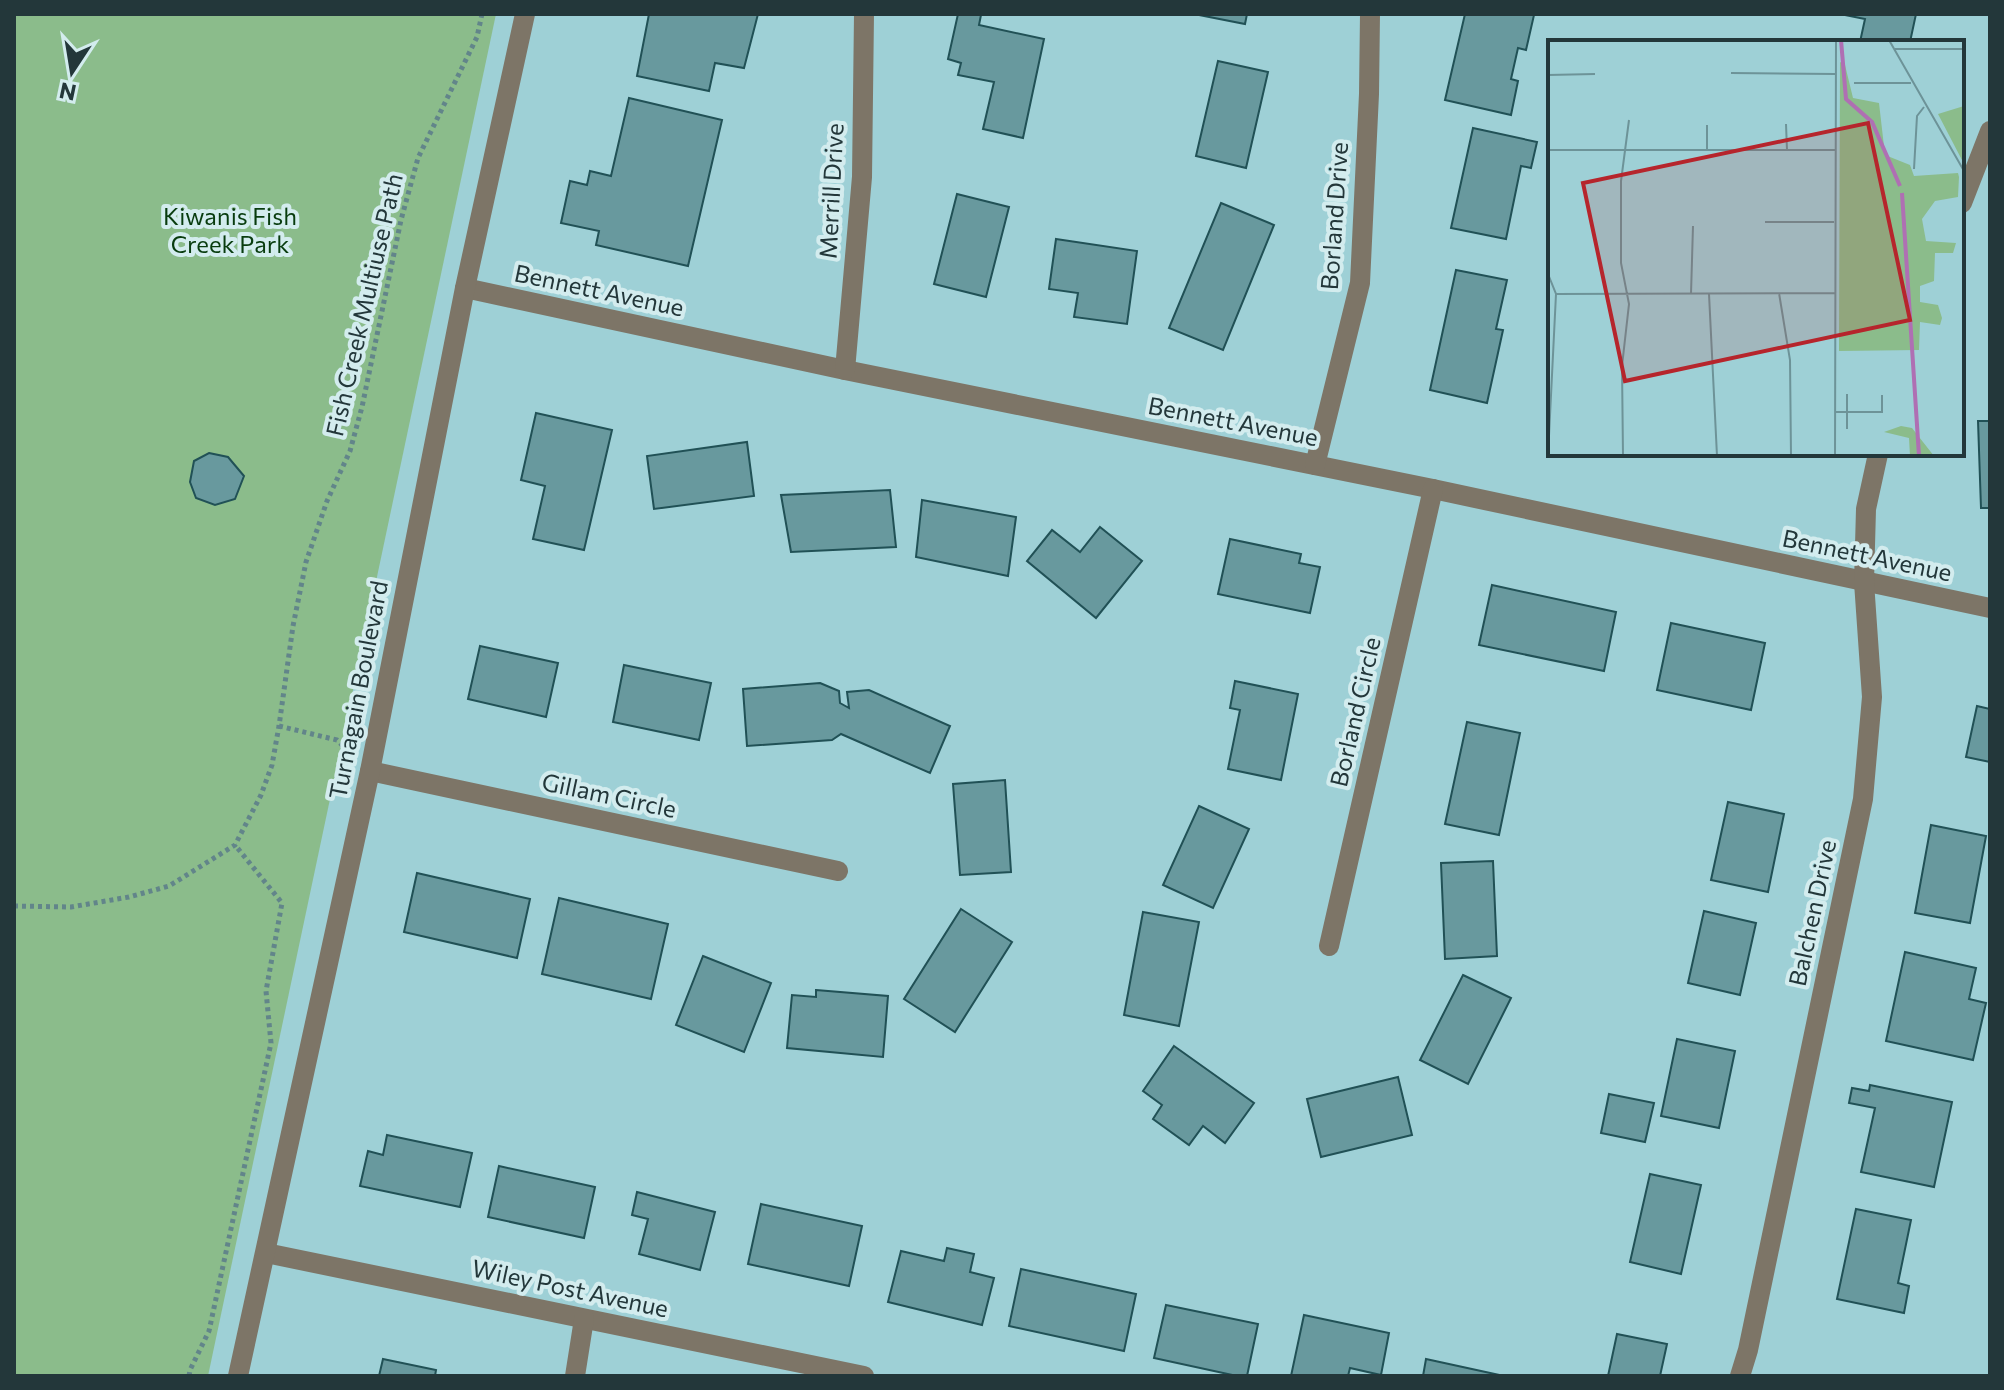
<svg xmlns="http://www.w3.org/2000/svg" width="2004" height="1390" viewBox="0 0 2004 1390" font-family="Commissioner,sans-serif">
  <style>
    .green { fill: #8bbc8b }
    .building { fill: #68999e; stroke: #215156; stroke-width: 2 }
    .lines { fill: none; stroke-linecap: round; stroke-linejoin: round }
    .path { stroke: #62858a; stroke-width: 5; stroke-dasharray: 4 4; stroke-linecap: butt }
    .minor { stroke: #7d7567; stroke-width: 20 }
    .labels { text-anchor: middle; stroke-width: 8; stroke-linejoin: round; paint-order: stroke }
    .street-label { font-size: 24px; fill: #23373a; stroke: #d3ecee }
    .park-label { font-size: 24px; fill: #083c0e; stroke: #d3ecee }
    .inset-river { fill: none; stroke: #af6fb3; stroke-width: 4 }
    .inset-road { fill: none; stroke: #6d9398; stroke-width: 2 }
    .view { fill: #b6252c; fill-opacity: 0.15; stroke: #b6252c; stroke-width: 4 }
    .inset-edge { fill: none; stroke: #23373a; stroke-width: 4 }
  </style>
  <rect width="100%" height="100%" fill="#9ed0d6"/>
  <polygon class="green" points="14,14 496,14 208,1376 14,1376"/>
  <g class="building">
    <polygon points="649,14 758,14 744,68 715,63 709,91 637,76"/>
    <polygon points="958,14 981,15 979,25 1044,39 1023,138 983,129 994,82 958,75 961,63 948,59"/>
    <polygon points="1194,14 1247,14 1245,24"/>
    <polygon points="1465,14 1534,15 1526,50 1518,48 1511,79 1518,81 1511,115 1445,100"/>
    <polygon points="1840,14 1916,14 1910,42 1860,42 1865,19"/>
    <polygon points="1218,61 1268,72 1246,168 1196,156"/>
    <polygon points="629,98 722,120 688,266 596,245 599,231 561,223 570,181 587,185 590,171 611,176"/>
    <polygon points="1473,128 1537,142 1531,168 1521,166 1506,239 1451,228"/>
    <polygon points="957,194 1009,207 986,297 934,284"/>
    <polygon points="1221,203 1274,225 1223,350 1169,328"/>
    <polygon points="1056,239 1137,251 1127,324 1074,317 1078,293 1049,289"/>
    <polygon points="1456,270 1507,280 1496,329 1503,330 1487,403 1430,390"/>
    <polygon points="536,413 612,430 584,550 533,539 545,486 521,480"/>
    <polygon points="1978,421 1990,421 1990,508 1981,508"/>
    <polygon points="747,442 754,496 654,509 647,456"/>
    <polygon points="209,453 228,457 244,476 235,499 215,505 196,498 190,482 194,461"/>
    <polygon points="890,490 896,547 791,552 781,495"/>
    <polygon points="922,500 1016,517 1008,576 916,557"/>
    <polygon points="1100,527 1142,561 1096,618 1027,561 1052,530 1080,552"/>
    <polygon points="1230,539 1301,554 1299,563 1320,567 1310,613 1218,594"/>
    <polygon points="1492,585 1616,612 1604,671 1479,645"/>
    <polygon points="1671,623 1765,643 1751,710 1657,690"/>
    <polygon points="480,646 558,663 546,717 468,699"/>
    <polygon points="624,665 711,683 699,740 613,722"/>
    <polygon points="1235,681 1298,694 1281,780 1228,769 1240,710 1230,708"/>
    <polygon points="820,683 839,691 840,703 849,708 847,692 869,690 950,726 930,773 841,734 832,740 747,746 743,689"/>
    <polygon points="1977,706 1990,709 1990,762 1966,757"/>
    <polygon points="1467,722 1520,733 1499,835 1445,824"/>
    <polygon points="1005,780 1011,872 960,875 953,784"/>
    <polygon points="1728,802 1784,814 1768,892 1711,880"/>
    <polygon points="1199,806 1249,829 1213,908 1163,885"/>
    <polygon points="1931,825 1986,836 1970,923 1915,913"/>
    <polygon points="1493,861 1497,956 1445,959 1441,863"/>
    <polygon points="417,873 530,899 517,958 404,932"/>
    <polygon points="559,898 668,924 651,999 542,974"/>
    <polygon points="961,909 1012,942 955,1032 904,999"/>
    <polygon points="1704,911 1756,923 1740,995 1688,983"/>
    <polygon points="1143,912 1199,922 1179,1026 1124,1015"/>
    <polygon points="1905,952 1976,968 1969,999 1986,1003 1973,1060 1886,1041"/>
    <polygon points="703,956 771,983 744,1052 676,1025"/>
    <polygon points="1463,975 1511,998 1468,1084 1420,1060"/>
    <polygon points="816,990 888,996 883,1057 787,1048 792,995 816,997"/>
    <polygon points="1677,1039 1735,1051 1719,1128 1661,1116"/>
    <polygon points="1174,1046 1254,1103 1225,1143 1203,1126 1189,1145 1153,1119 1162,1105 1143,1091"/>
    <polygon points="1398,1077 1412,1135 1321,1157 1307,1099"/>
    <polygon points="1870,1085 1952,1102 1934,1187 1861,1172 1875,1108 1849,1103 1852,1088 1869,1091"/>
    <polygon points="1609,1094 1654,1103 1645,1142 1601,1133"/>
    <polygon points="387,1135 472,1153 460,1207 360,1186 368,1151 383,1155"/>
    <polygon points="499,1166 595,1187 584,1238 488,1217"/>
    <polygon points="1650,1174 1701,1185 1681,1274 1630,1262"/>
    <polygon points="637,1192 715,1212 700,1270 639,1254 648,1219 632,1215"/>
    <polygon points="761,1204 862,1226 849,1286 748,1264"/>
    <polygon points="1856,1209 1911,1220 1898,1283 1909,1286 1904,1313 1837,1299"/>
    <polygon points="947,1248 974,1254 970,1272 994,1278 982,1325 888,1302 901,1251 944,1261"/>
    <polygon points="1021,1269 1136,1294 1124,1351 1009,1326"/>
    <polygon points="1166,1305 1258,1324 1247,1376 1237,1376 1154,1358"/>
    <polygon points="1304,1315 1389,1333 1381,1375 1350,1368 1348,1376 1291,1376"/>
    <polygon points="1617,1334 1667,1344 1660,1376 1608,1376"/>
    <polygon points="383,1359 436,1370 435,1376 379,1376"/>
    <polygon points="1426,1359 1504,1376 1423,1376"/>
  </g>
  <g class="lines">
    <g class="path">
      <polyline points="279,726 337,740 346,749"/>
      <polyline points="14,906 71,907 129,897 169,886 235,845 261,795 272,765 279,726 293,626 306,562 327,501 350,451 362,407 401,220 418,158 477,37 482,14"/>
      <polyline points="189,1376 190,1370 209,1331 271,1043 266,991 282,903 235,845"/>
    </g>
    <g class="minor">
      <polyline points="1962,203 1990,131"/>
      <polyline points="465,288 845,370 1433,489 1990,608"/>
      <polyline points="845,370 862,177 864,14"/>
      <polyline points="1315,465 1360,283 1369,94 1370,14"/>
      <polyline points="370,771 838,871"/>
      <polyline points="1329,946 1433,489"/>
      <polyline points="266,1253 864,1376"/>
      <polyline points="238,1376 370,771 465,288 525,14"/>
      <polyline points="575,1376 584,1319"/>
      <polyline points="1740,1376 1748,1350 1863,799 1872,697 1864,582 1866,509 1878,454"/>
    </g>
  </g>
  <g class="labels">
    <g class="street-label">
      <text transform="translate(832 191) rotate(-87)" y="8">Merrill Drive</text>
      <text transform="translate(1335 216) rotate(-86)" y="8">Borland Drive</text>
      <text transform="translate(599 291) rotate(12)" y="8">Bennett Avenue</text>
      <text transform="translate(365 305) rotate(-77)" y="8">Fish Creek Multiuse Path</text>
      <text transform="translate(1233 422) rotate(11)" y="8">Bennett Avenue</text>
      <text transform="translate(1867 556) rotate(12)" y="8">Bennett Avenue</text>
      <text transform="translate(359 690) rotate(-79)" y="8">Turnagain Boulevard</text>
      <text transform="translate(1356 712) rotate(-77)" y="8">Borland Circle</text>
      <text transform="translate(609 796) rotate(12)" y="8">Gillam Circle</text>
      <text transform="translate(1813 913) rotate(-78)" y="8">Balchen Drive</text>
      <text transform="translate(570 1289) rotate(12)" y="8">Wiley Post Avenue</text>
    </g>
    <g class="park-label">
      <text x="230" y="225">Kiwanis Fish<tspan x="230" dy="28">Creek Park</tspan></text>
    </g>
  </g>
  <g transform="translate(1548 40)">
    <rect width="416" height="416" fill="#9ed0d6"/>
    <path d="M292,22L297,25L305,58L331,63L337,115L362,125L366,136L410,133L411,137L410,157L387,161L374,179L378,201L408,203L405,213H387L386,241L372,246V262L390,265L394,278L392,285L372,282L371,310L291,311ZM416,66V124L390,74ZM353,386L364,388L386,416H362L361,398L336,392Z" fill="#8bbc8b"/>
    <path class="inset-river" d="M293,0L298,59L324,82L352,146M354,153L371,416"/>
    <path class="inset-road" d="M341,0L416,131M347,9H416M183,33L287,34M0,35L47,34M306,43H363M238,84L239,110M159,85V111M0,110H287M366,129L369,76L376,67M217,182H286M0,234L8,254L0,416M231,253L242,320L243,416M8,254L287,253M143,254L145,186M161,254L169,416M287,372H334V355M299,389V354M75,416L74,326L81,264L73,223V141L81,80M287,416L288,0M416,416V307"/>
    <path class="view" d="M320,83L362,280L77,341L35,143Z"/>
    <rect width="416" height="416" class="inset-edge"/>
  </g>
  <rect width="2004" height="1390" fill="none" stroke="#23373a" stroke-width="32"/>
  <g transform="translate(72 72) rotate(192)" stroke="#d3ecee" stroke-width="6" paint-order="stroke">
  <path d="M0-6L14 30L0 20L-14 30Z" fill="#23373a"/>
  <text y="-12" font-size="22" font-weight="bold" text-anchor="middle" fill="#23373a">N</text>
  </g>
</svg>
